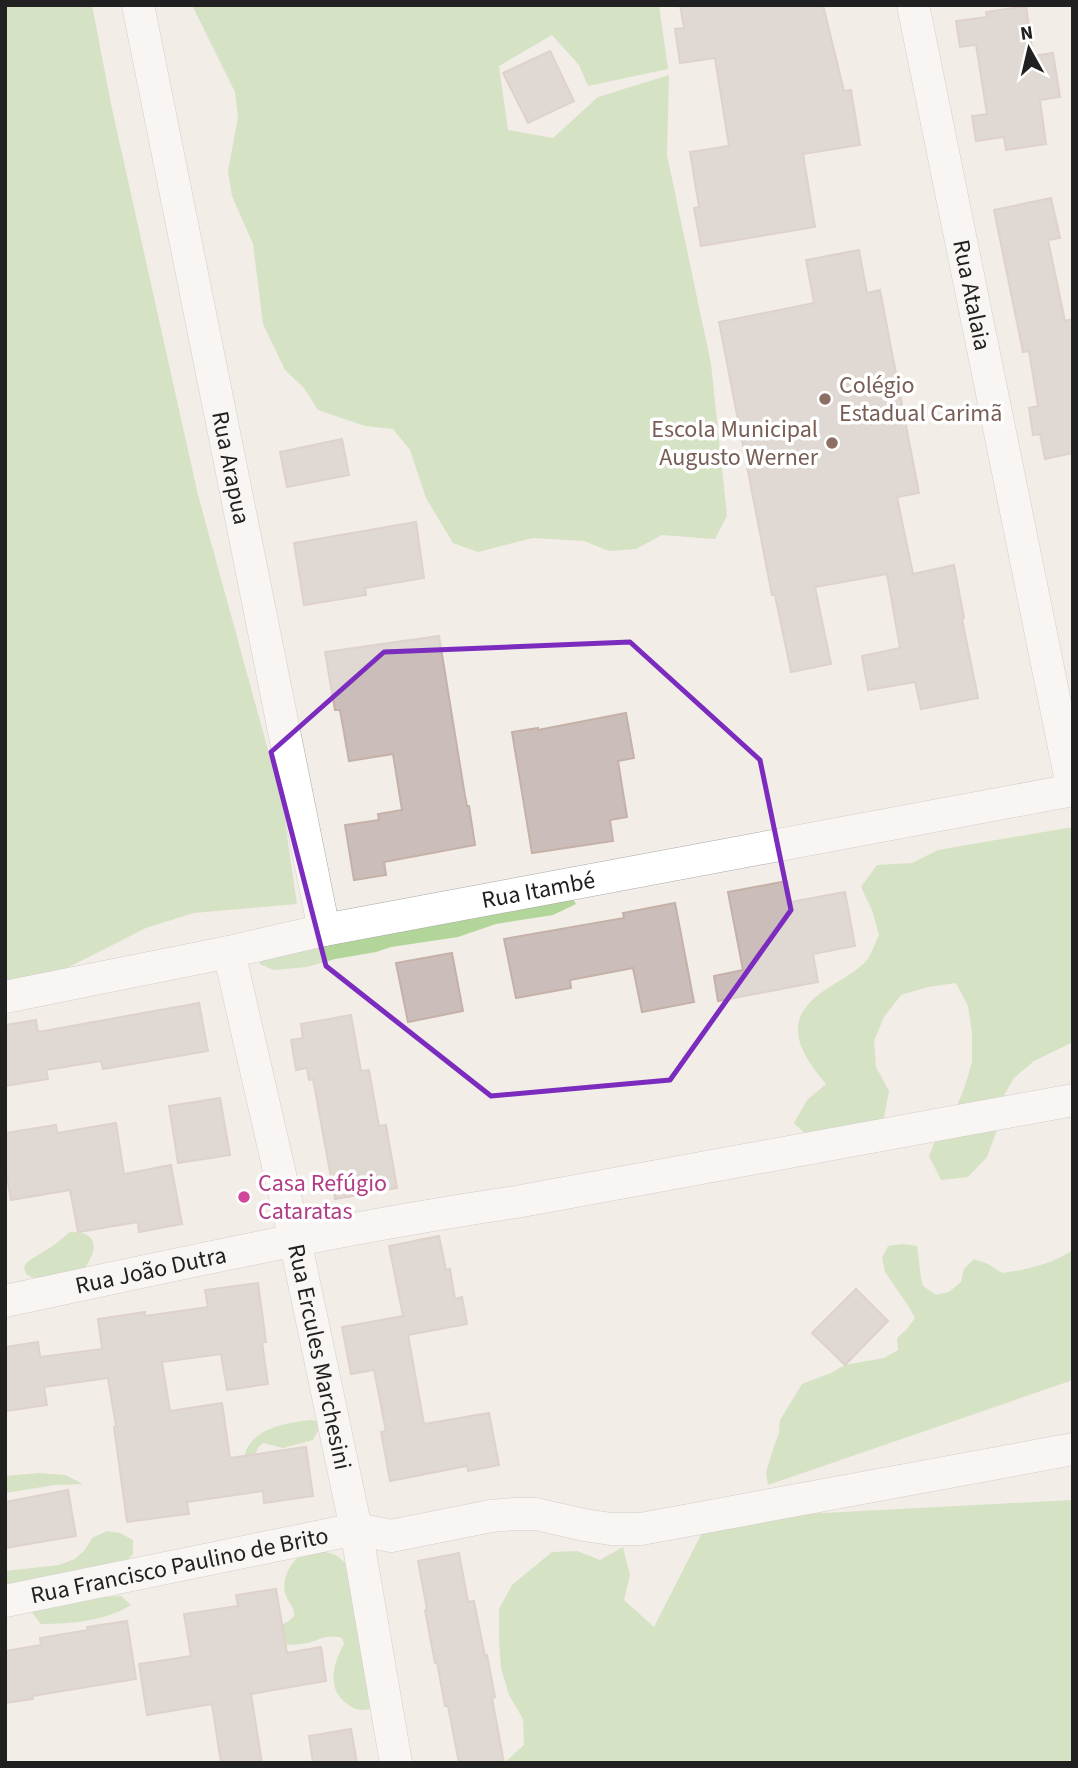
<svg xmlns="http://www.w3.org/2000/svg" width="1078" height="1768" viewBox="0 0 1078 1768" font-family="'Source Sans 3',sans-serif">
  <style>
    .forest { fill: #b2d599 }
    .building { fill: #cbbeba; stroke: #c5b1a8; stroke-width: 2 }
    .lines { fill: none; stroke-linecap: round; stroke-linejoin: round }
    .minor-casing { stroke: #a8a8a8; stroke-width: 33 }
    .minor { stroke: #fff; stroke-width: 32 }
    .marked { fill: none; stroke: #7b2cbf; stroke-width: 5; stroke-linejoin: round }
    .education-dot { fill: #8d6e63; stroke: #fff; stroke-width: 2.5 }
    .hotel-dot { fill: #d1479c; stroke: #fff; stroke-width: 2.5 }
    .labels { text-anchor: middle; stroke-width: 7; stroke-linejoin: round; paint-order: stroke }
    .street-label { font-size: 24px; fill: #212121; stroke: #fff }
    .education-label { font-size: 24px; fill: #785e54; stroke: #fff; text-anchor: start }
    .hotel-label { font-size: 24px; fill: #b23c85; stroke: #fff; text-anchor: start }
  </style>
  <rect width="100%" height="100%" fill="#f2ede7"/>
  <g class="forest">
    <polygon points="5,5 92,5 111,104 198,495 282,801 297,904 194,913 146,928 55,974 5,986"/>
    <polygon points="192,5 659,5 668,69 588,86 579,65 552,35 499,66 508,130 553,138 598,97 669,75 667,155 711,364 727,516 715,539 662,535 636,549 609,551 584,541 533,538 478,552 453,543 426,498 410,450 393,429 365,426 318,410 304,388 285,370 263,324 253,244 232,196 228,171 238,117 235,92"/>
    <path d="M1073,827V1042L1034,1061L1014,1078L1000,1102L997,1130L987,1157L968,1177L941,1180L929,1156L939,1131L955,1111L965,1086L972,1062V1034L968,1006L956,983L928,987L901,995L884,1017L874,1041L876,1067L889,1091L884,1117L867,1138L817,1145L794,1123L807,1100L826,1084C799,1052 781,1021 822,992C835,983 858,971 867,960C872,953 875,943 879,935L872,910L861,887L877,865L912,863L938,850Z"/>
    <polygon points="569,893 576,904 553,915 496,924 458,937 391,947 376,952 335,959 307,967 274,970 259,964 266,951"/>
    <path d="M70,1232C103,1232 96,1253 82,1272L39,1281L26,1274L24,1267L27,1262L54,1245Z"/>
    <path d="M903,1244L917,1246C920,1260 919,1273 923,1286L936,1295L949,1292L961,1282L964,1269L974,1259L988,1264L1002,1273C1026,1270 1052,1264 1073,1250V1380L768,1485L766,1472L774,1446L779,1433L780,1420L802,1384L831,1373L845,1365L884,1358L898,1350L897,1338L907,1329L915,1318L909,1307L885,1272L882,1258L888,1246Z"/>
    <path d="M310,1420L317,1421L320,1427L313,1440L283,1448L263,1443C246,1456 262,1480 249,1494C245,1488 245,1481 244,1474C238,1432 277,1424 310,1420Z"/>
    <polygon points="39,1473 65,1475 83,1484 55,1485 5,1493 5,1476"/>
    <polygon points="1073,1500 1073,1763 504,1763 524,1745 523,1719 509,1695 501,1668 499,1640 499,1609 512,1585 552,1552 577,1551 600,1560 623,1547 630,1575 624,1600 654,1627 709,1519"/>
    <path d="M107,1531L120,1533L133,1540V1554L90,1598L121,1596L131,1605C105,1621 71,1624 41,1624L33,1614L28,1601L5,1592V1571L59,1565L75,1559L85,1550L92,1538Z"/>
    <path d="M315,1549L336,1555L348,1565L372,1708C364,1711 357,1711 350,1706C326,1691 332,1665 344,1644L342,1638C325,1634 323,1639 308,1643C300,1644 292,1645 284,1645L273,1629L289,1621L294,1616C295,1607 289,1604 286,1596C281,1582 288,1565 300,1556C304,1552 310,1551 315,1549Z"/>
  </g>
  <g class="building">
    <polygon points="680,5 823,5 844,91 851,90 860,145 803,154 815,227 701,246 694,208 699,207 690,152 729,146 715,58 680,63 675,29 684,28"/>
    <polygon points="1026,6 1033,56 1053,53 1060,97 1040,100 1046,144 1006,150 1004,137 976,141 972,116 987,114 976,45 960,47 956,21 987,17 986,12"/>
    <polygon points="550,51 574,101 528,123 503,73"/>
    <polygon points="1051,198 1060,238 1048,240 1065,321 1073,319 1073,453 1045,459 1040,434 1033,435 1029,408 1038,406 1029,351 1023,352 994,210"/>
    <polygon points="859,250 867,293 880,290 919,493 897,497 913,574 954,565 964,618 962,619 978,698 921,709 915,682 868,690 862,656 900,648 887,574 815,587 831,664 791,672 775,595 772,595 719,322 814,303 806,260"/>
    <polygon points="342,439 349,475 287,487 280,452"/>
    <polygon points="416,522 424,578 365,588 366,595 304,605 294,543"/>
    <polygon points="439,636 465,796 467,806 469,806 475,845 384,862 386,875 354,880 345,825 379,820 378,814 402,810 393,754 349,761 340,710 335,710 325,652"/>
    <polygon points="626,713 634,758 618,761 627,817 610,820 613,841 532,853 512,732 538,728 538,730"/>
    <polygon points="787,881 791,902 845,892 855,946 813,954 818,982 718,1001 714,976 743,970 728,892"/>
    <polygon points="675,903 694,1002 642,1012 633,968 570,980 571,988 516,998 504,939 624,918 623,913"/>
    <polygon points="452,953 463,1011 408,1022 396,963"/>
    <polygon points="199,1003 208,1051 103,1069 101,1061 46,1070 48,1079 5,1086 5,1025 36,1020 38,1032"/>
    <polygon points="351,1015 361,1071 369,1070 379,1126 386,1125 397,1188 335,1199 313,1079 309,1080 307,1068 296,1070 291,1040 303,1038 301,1024"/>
    <polygon points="220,1098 230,1155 178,1163 169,1106"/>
    <polygon points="116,1123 124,1174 171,1165 182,1224 139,1232 138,1222 78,1232 70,1190 11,1200 5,1165 5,1133 56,1125 57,1133"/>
    <polygon points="439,1236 446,1270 450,1269 455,1299 462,1297 467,1324 408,1335 424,1424 489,1413 499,1465 468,1471 467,1466 390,1481 381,1432 386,1431 374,1370 351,1374 342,1327 403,1316 389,1246"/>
    <polygon points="258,1283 266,1342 262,1342 268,1384 227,1390 221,1354 162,1362 170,1411 222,1403 230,1458 306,1447 313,1496 264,1503 263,1491 187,1502 189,1514 127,1522 114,1427 116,1426 108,1378 44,1387 47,1405 5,1411 5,1347 38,1342 40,1357 102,1349 98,1319 145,1312 145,1316 208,1307 205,1290"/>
    <polygon points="856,1289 888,1321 845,1365 812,1333"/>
    <polygon points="68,1490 76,1536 5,1548 5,1502"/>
    <polygon points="459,1553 468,1602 474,1601 485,1656 487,1655 495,1697 492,1698 504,1763 459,1763 448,1706 445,1706 437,1662 435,1663 425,1610 427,1609 418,1561"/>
    <polygon points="276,1589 287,1653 321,1647 326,1681 251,1694 262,1763 221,1763 212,1704 147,1715 139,1664 191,1656 184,1614 238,1606 236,1595"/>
    <polygon points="127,1621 136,1679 32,1696 33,1699 5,1703 5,1651 41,1645 40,1638 88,1630 87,1627"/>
    <polygon points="351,1729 357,1763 313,1763 309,1736"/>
  </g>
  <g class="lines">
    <g class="minor-casing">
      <g id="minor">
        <path id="s1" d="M138,5L324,930"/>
        <path id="s2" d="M913,5L1073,791"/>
        <path id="s3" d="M229,952L295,1240L356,1529L396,1763"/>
        <path id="s4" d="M5,997L229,952L324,930L1073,790"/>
        <path id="s5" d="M5,1301C175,1265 344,1227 516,1202L1073,1100"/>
        <path id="s6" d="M5,1601L356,1529L391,1536L491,1516L514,1514H536L584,1525L611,1529H641L1073,1449"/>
      </g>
    </g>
    <use href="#minor" class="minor"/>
  </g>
  <path d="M0 0H1078V1768H0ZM630,642L760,760L791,910L670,1080L491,1096L326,966L271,752L384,652Z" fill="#f2ede7" fill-opacity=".55" fill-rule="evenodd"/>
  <path class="marked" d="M630,642L760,760L791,910L670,1080L491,1096L326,966L271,752L384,652Z"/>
  <g class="education-dot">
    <circle cx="825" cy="399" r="7"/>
    <circle cx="832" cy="443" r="7"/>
  </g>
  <circle class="hotel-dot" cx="244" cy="1197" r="7"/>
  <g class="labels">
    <g class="street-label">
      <text dy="8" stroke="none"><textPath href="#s2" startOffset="296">Rua Atalaia</textPath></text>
      <text dy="8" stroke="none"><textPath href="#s1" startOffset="472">Rua Arapua</textPath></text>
      <text dy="8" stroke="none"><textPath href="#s4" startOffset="544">Rua Itambé</textPath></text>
      <text dy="8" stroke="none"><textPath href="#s5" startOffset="149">Rua João Dutra</textPath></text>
      <text dy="8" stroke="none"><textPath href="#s3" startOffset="415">Rua Ercules Marchesini</textPath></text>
      <text dy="8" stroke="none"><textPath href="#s6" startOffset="178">Rua Francisco Paulino de Brito</textPath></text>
    </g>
    <g class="education-label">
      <text x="839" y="393">Colégio<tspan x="839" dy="28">Estadual Carimã</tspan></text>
      <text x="818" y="437" text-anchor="end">Escola Municipal<tspan x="818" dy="28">Augusto Werner</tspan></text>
    </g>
    <g class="hotel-label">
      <text x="258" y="1191">Casa Refúgio<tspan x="258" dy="28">Cataratas</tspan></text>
    </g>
  </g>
  <rect width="1078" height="1768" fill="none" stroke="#212121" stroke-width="14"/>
  <g transform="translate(1029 49) rotate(352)" stroke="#ffffff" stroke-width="5" paint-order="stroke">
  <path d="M0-5L12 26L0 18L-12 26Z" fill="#212121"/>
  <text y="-10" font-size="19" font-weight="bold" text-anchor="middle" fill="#212121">N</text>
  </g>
</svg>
